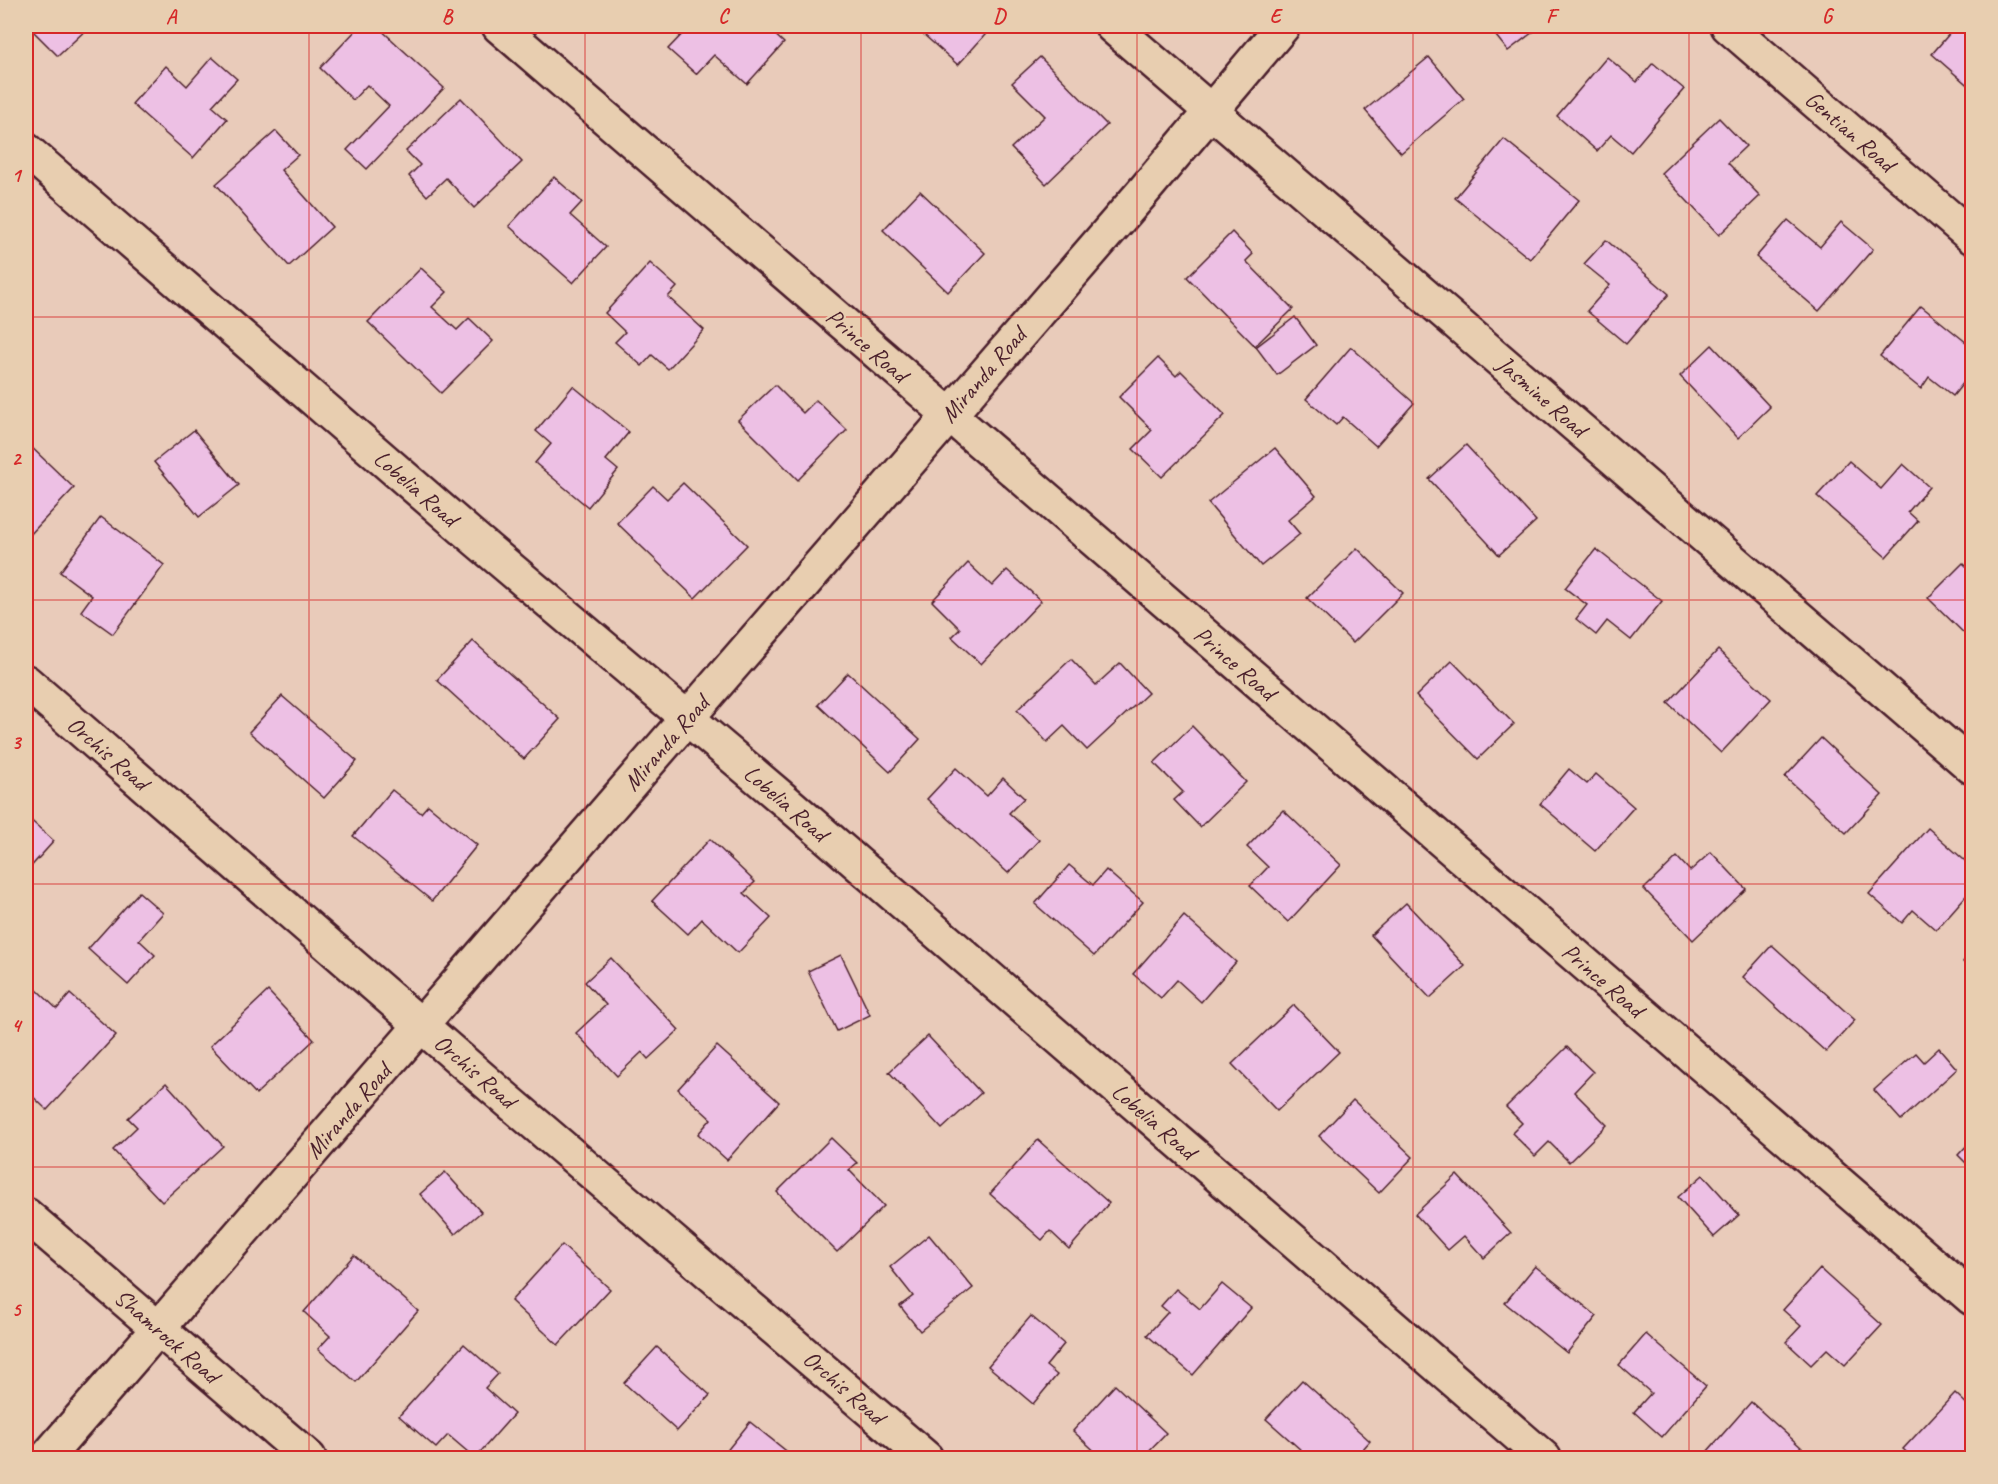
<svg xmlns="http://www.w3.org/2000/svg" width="1998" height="1484" viewBox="0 0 1998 1484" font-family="Caveat,sans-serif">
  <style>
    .building { fill: #edc0e4; stroke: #4a1f2b; stroke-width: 1.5 }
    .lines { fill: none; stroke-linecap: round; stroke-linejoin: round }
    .minor-casing { stroke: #4a1f2b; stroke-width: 38 }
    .minor { stroke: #e8ceb0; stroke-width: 33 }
    .grid { fill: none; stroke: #d62828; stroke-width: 1.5; stroke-opacity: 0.55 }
    .labels { text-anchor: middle; stroke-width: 4.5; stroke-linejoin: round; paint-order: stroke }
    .street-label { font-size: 24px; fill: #4a1f2b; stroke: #e8ceb0 }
    .neatline { fill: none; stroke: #d62828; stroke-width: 2 }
    .grid-label { font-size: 20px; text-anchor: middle; font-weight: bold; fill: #d62828 }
  </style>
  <rect width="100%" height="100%" fill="#e9cbba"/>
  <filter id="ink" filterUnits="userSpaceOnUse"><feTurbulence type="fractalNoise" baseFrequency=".0167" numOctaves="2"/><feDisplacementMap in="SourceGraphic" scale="12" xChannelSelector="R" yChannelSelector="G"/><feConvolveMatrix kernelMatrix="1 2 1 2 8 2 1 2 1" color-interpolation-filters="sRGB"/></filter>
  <g filter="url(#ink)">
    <g class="building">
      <polygon points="28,26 90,26 58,56"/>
      <polygon points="360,26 377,26 444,88 367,169 347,150 389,106 367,85 353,100 320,68"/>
      <polygon points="690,26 775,26 770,30 784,43 747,84 714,55 696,74 668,49"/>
      <polygon points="914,26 993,26 958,65"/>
      <polygon points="1488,26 1541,26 1508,51"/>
      <polygon points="1956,26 1972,26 1972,89 1932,54"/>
      <polygon points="212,57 237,79 212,106 227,119 193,158 132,104 166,66 187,86"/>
      <polygon points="1040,57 1107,125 1046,184 1011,148 1045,116 1012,83"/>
      <polygon points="1429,57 1464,99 1401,153 1365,110"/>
      <polygon points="1607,57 1637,82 1653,63 1684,89 1631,152 1611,135 1597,151 1557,116"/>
      <polygon points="461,98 522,162 474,208 446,178 427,196 409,176 420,165 406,151"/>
      <polygon points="1719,118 1746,146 1728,163 1760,196 1719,235 1661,173"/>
      <polygon points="276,131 298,155 281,170 332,227 289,266 216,184"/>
      <polygon points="1504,139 1579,200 1530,259 1455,198"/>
      <polygon points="554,177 582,202 570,215 606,247 573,283 509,226"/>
      <polygon points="920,191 985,253 948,292 883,230"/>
      <polygon points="1788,220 1820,247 1841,222 1873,249 1819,311 1756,257"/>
      <polygon points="1232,232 1253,254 1246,261 1293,309 1255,346 1187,277"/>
      <polygon points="1606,240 1669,294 1626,344 1587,311 1610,285 1584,264"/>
      <polygon points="650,263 677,287 668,297 704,330 668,369 652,355 642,366 615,342 625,332 605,313"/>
      <polygon points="421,268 447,292 432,307 457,330 469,318 493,341 441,393 368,322"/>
      <polygon points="1921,306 1972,347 1972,372 1953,396 1929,377 1921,389 1880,356"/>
      <polygon points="1295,317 1316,345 1277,375 1256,347"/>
      <polygon points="1712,345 1770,407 1738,438 1680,376"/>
      <polygon points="1351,347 1414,403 1376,446 1343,417 1336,425 1306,399"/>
      <polygon points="1158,358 1176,376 1181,371 1225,415 1162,477 1133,449 1152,430 1119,397"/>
      <polygon points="775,385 803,413 816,400 847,430 798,480 738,420"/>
      <polygon points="573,386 629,432 606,460 618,470 588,507 535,463 551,444 536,431"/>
      <polygon points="194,430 239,485 199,517 154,462"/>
      <polygon points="26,442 74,488 26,539"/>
      <polygon points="1466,445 1536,521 1499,555 1429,479"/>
      <polygon points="1275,448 1316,496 1288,520 1300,534 1261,566 1208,503"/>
      <polygon points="1849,461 1881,489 1903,464 1929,487 1908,512 1918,521 1886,557 1817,496"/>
      <polygon points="683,483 747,545 695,598 617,523 653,486 667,499"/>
      <polygon points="101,517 164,565 113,634 81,611 92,596 60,572"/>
      <polygon points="1357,548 1403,593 1353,643 1307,598"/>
      <polygon points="1596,549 1662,601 1631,640 1607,621 1596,635 1576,619 1587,605 1565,588"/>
      <polygon points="968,563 992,586 1007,570 1041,601 981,664 952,637 960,629 932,601"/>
      <polygon points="1963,563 1972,572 1972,641 1928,598"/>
      <polygon points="473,641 560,719 524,759 437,680"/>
      <polygon points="1718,650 1771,699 1721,753 1668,703"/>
      <polygon points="1071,659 1096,685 1120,663 1148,693 1087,750 1064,726 1047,742 1017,710"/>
      <polygon points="1452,661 1514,724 1478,759 1416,696"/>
      <polygon points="848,673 920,739 890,772 818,705"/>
      <polygon points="282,696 357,761 324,798 249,732"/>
      <polygon points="1192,726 1246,782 1200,827 1174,800 1183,792 1154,763"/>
      <polygon points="1821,738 1882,795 1846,833 1785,777"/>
      <polygon points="956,768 987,796 1003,778 1024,798 1009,813 1039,840 1008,873 927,799"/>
      <polygon points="1569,769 1587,784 1596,774 1634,807 1595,851 1540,804"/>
      <polygon points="392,790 421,813 428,805 477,845 432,901 353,836"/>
      <polygon points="1283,810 1341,865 1288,922 1250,886 1268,867 1247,847"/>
      <polygon points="26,816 54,841 26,872"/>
      <polygon points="1928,828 1972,867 1972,889 1936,930 1913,910 1902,923 1869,894"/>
      <polygon points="710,839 755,882 744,893 771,918 738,953 702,919 688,934 652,901"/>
      <polygon points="1711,852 1746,889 1693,940 1644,889 1677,857 1690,871"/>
      <polygon points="1069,865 1093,885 1106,870 1143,902 1094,956 1035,904"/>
      <polygon points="139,892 163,913 139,940 155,955 128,985 88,949"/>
      <polygon points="1406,903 1465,966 1430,998 1371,935"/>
      <polygon points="1184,916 1236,962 1201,1002 1177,980 1161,998 1133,974"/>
      <polygon points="1772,945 1855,1020 1826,1052 1743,977"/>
      <polygon points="1972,950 1972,970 1963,962"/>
      <polygon points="841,955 870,1015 837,1031 808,971"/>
      <polygon points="611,958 679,1030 648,1059 642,1052 617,1076 576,1033 606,1005 585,982"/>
      <polygon points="37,990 57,1009 70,994 116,1035 47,1110 26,1090 26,1002"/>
      <polygon points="268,991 314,1040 256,1094 210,1046"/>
      <polygon points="1294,1005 1339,1052 1277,1111 1232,1064"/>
      <polygon points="928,1036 981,1093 942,1129 889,1072"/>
      <polygon points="717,1046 779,1102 727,1160 698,1134 711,1119 678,1089"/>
      <polygon points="1567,1047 1593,1072 1574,1092 1607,1125 1569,1162 1549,1142 1535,1156 1512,1133 1522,1123 1506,1107"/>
      <polygon points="1939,1048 1957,1069 1901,1120 1874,1090 1916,1053 1924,1062"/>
      <polygon points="166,1083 223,1146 162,1202 113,1150 137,1127 128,1118"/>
      <polygon points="1353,1100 1413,1157 1379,1193 1319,1136"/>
      <polygon points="831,1138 857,1163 849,1170 884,1206 837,1252 777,1192"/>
      <polygon points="1038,1140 1109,1203 1069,1249 1050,1231 1042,1240 990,1194"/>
      <polygon points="1972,1140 1972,1169 1958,1155"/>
      <polygon points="445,1172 481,1212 455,1234 420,1194"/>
      <polygon points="1457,1175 1511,1233 1484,1258 1464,1236 1448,1250 1415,1214"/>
      <polygon points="1703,1175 1739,1215 1714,1237 1678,1197"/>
      <polygon points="929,1235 973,1288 920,1331 900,1306 913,1296 890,1267"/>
      <polygon points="562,1245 610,1289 558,1345 511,1301"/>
      <polygon points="354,1255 418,1311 356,1382 318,1349 330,1336 304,1312"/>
      <polygon points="1535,1266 1597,1316 1567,1353 1505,1303"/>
      <polygon points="1820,1269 1882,1325 1845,1365 1827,1349 1811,1365 1786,1342 1801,1326 1783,1310"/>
      <polygon points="1222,1284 1251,1308 1193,1375 1147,1335 1168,1312 1161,1306 1176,1289 1200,1309"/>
      <polygon points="1031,1316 1064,1344 1046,1366 1057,1375 1033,1404 988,1366"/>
      <polygon points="1646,1334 1706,1386 1662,1437 1634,1412 1651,1393 1619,1365"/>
      <polygon points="464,1344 498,1374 485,1388 514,1414 475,1458 448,1435 436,1448 399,1416"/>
      <polygon points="657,1347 710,1395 677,1431 624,1383"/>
      <polygon points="1302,1380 1370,1441 1355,1458 1310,1458 1266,1419"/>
      <polygon points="1115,1385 1166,1433 1142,1458 1102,1458 1073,1431"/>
      <polygon points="1955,1393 1972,1409 1972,1458 1948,1458 1945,1456 1943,1458 1913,1458 1903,1449"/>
      <polygon points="1751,1402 1802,1448 1793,1458 1714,1458 1707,1452"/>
      <polygon points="750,1422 795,1458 721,1458"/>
    </g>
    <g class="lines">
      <g class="minor-casing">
        <g id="minor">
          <polyline points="499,26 1972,1298"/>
          <polyline points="1112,26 1972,767"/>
          <polyline points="1728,26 1972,237"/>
          <polyline points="26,150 474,538 790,805 1544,1458"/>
          <polyline points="26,682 492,1087 926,1458"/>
          <polyline points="26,1215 309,1458"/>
          <polyline points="46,1458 1142,193 1283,26"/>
        </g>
      </g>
      <use href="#minor" class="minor"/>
    </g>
  </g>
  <path class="grid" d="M309,26V1458M585,26V1458M861,26V1458M1137,26V1458M1413,26V1458M1689,26V1458M26,317H1972M26,600H1972M26,884H1972M26,1167H1972"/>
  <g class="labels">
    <g class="street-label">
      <text transform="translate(1850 131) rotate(41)" y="8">Gentian Road</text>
      <text transform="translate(867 345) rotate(41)" y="8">Prince Road</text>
      <text transform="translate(983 375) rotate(-49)" y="8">Miranda Road</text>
      <text transform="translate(1542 396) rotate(41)" y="8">Jasmine Road</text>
      <text transform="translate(416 488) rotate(41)" y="8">Lobelia Road</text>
      <text transform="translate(1235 663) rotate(41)" y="8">Prince Road</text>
      <text transform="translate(666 743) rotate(-49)" y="8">Miranda Road</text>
      <text transform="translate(108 753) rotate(41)" y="8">Orchis Road</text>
      <text transform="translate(786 803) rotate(41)" y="8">Lobelia Road</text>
      <text transform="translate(1603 980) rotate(41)" y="8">Prince Road</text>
      <text transform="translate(475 1071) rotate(41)" y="8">Orchis Road</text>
      <text transform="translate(348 1111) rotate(-49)" y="8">Miranda Road</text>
      <text transform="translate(1154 1121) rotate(41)" y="8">Lobelia Road</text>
      <text transform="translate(167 1336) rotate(41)" y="8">Shamrock Road</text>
      <text transform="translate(844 1387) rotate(41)" y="8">Orchis Road</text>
    </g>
  </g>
  <rect width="1998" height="1484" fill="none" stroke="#e8ceb0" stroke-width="66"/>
  <rect x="33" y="33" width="1932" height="1418" class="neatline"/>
  <g class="grid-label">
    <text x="171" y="23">A</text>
    <text x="447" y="23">B</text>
    <text x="723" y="23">C</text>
    <text x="999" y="23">D</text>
    <text x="1275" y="23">E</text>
    <text x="1551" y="23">F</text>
    <text x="1827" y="23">G</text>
    <text x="16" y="182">1</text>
    <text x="16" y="465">2</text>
    <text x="16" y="749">3</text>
    <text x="16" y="1032">4</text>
    <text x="16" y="1316">5</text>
  </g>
</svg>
